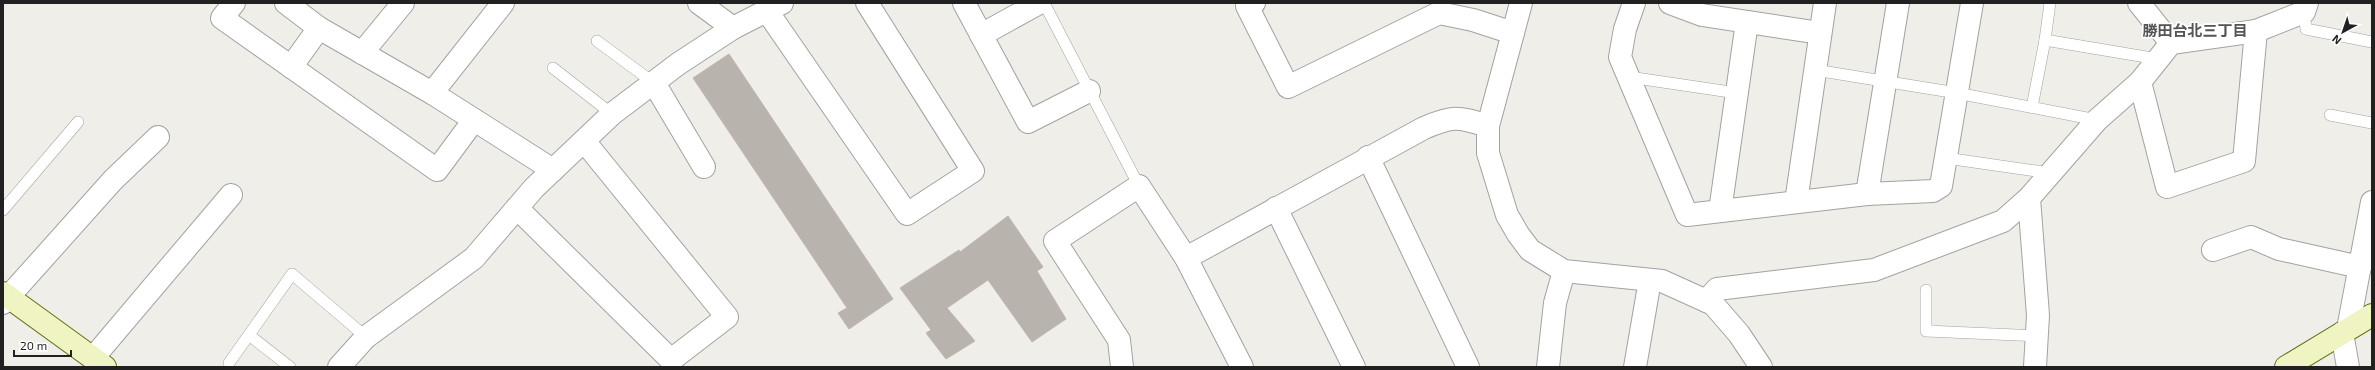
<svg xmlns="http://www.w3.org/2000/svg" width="2375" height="370" viewBox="0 0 2375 370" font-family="'Exo 2','Noto Sans JP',sans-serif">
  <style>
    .building { fill: #b9b3ae; stroke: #c1b6ac }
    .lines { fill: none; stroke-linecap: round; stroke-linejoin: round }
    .lane-casing { stroke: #a2a2a2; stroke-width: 12 }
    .street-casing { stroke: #a2a2a2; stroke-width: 24 }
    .secondary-casing { stroke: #626f11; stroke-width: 24 }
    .lane { stroke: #fff; stroke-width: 11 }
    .street { stroke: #fff; stroke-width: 22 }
    .secondary { stroke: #f0f4c3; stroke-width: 22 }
    .labels { text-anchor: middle; stroke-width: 3.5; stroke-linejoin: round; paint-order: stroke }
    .neighbourhood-label { font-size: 15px; font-weight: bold; fill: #545454; stroke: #fff }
  </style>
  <rect width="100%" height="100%" fill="#f0eee9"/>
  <g class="building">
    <polygon points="729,54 893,299 849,329 838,313 847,308 693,78"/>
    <polygon points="1008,216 1043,267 1037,271 1066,319 1032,342 988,280 947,308 975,341 946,359 926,333 931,330 900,288 959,250 960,252"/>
  </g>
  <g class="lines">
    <g class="lane-casing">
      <g id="lane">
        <polyline points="1044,3 1139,186"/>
        <polyline points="2050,3 2045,40 2158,59"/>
        <polyline points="2304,12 2306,29 2372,42"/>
        <polyline points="597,41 654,83"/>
        <polyline points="553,68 612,114"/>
        <polyline points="1815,70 1957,93 2097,120"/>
        <polyline points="1629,77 1737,93"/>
        <polyline points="2032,107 2045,40"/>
        <polyline points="2330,115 2372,123"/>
        <polyline points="1946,158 2050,173"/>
        <polyline points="3,210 78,122"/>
        <polyline points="1926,290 1926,331 2037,336"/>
        <polyline points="249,335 290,367"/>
        <polyline points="229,363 292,274 366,337"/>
      </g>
    </g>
    <g class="street-casing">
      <g id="street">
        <polyline points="234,3 222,18 437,170 474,120"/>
        <polyline points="286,3 319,28 432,93 553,170"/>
        <polyline points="699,3 733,28"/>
        <polyline points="964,3 1028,122 1089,91"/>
        <polyline points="1254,3 1247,6 1288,87 1439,13 1473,20 1513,33"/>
        <polyline points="1521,3 1488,126 1488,153 1507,215 1518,234 1530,250 1564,271 1662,281 1713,304 1739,334 1761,367"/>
        <polyline points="1634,3 1625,29 1620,57 1687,215 1867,194 1933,191 1941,186 1972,3"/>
        <polyline points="1670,3 1702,15 1820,33"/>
        <polyline points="2139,3 2171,43"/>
        <polyline points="767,11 907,214 973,171 867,3"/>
        <polyline points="981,35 1039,3"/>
        <polyline points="362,53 403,3"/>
        <polyline points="291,67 319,28"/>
        <polyline points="2140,82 2167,187 2244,161 2256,31"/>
        <polyline points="654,83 704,167"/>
        <polyline points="432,93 503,3"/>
        <polyline points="1368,157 1468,367"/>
        <polyline points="1867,194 1898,3"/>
        <polyline points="1796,202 1825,3"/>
        <polyline points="517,208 671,360 727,317 584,141"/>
        <polyline points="1276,208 1354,367"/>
        <polyline points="1720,211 1747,22"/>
        <polyline points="2213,250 2251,237 2279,249 2360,267"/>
        <path d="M1186,258L1424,128C1454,115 1458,117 1488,126"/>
        <polyline points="1706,301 1717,289 1874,270 2003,221 2029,198"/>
        <polyline points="3,303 113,180 158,137"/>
        <polyline points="2348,329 2372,202"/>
        <polyline points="2342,333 2348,367"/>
        <polyline points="93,358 231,195"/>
        <polyline points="339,367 366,337 474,258 534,188 612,114 678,64 733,28 782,3"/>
        <polyline points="1122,367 1119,340 1055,241 1139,186 1186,258 1242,367"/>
        <polyline points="1548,367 1555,303 1564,271"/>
        <polyline points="1635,367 1650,280"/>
        <polyline points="2035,367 2038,315 2029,198 2097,120 2140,82 2171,43 2256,31 2304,12 2307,3"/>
      </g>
    </g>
    <g class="secondary-casing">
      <g id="secondary">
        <polyline points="3,293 105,367"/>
        <polyline points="2286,367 2372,315"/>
      </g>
    </g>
    <use href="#lane" class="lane"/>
    <use href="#street" class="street"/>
    <use href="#secondary" class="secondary"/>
  </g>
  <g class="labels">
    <g class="neighbourhood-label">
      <text x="2195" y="36">勝田台北三丁目</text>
    </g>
  </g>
  <rect width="2375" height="370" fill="none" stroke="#212121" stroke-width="8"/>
  <g transform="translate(2343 32) rotate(220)" stroke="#ffffff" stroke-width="3" paint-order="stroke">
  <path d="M0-3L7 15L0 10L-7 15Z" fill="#212121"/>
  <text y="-6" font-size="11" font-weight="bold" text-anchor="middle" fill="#212121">N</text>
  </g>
  <path d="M14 350v6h57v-6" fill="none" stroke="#212121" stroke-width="2"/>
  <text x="20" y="350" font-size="12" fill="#212121" stroke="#ffffff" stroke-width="3" paint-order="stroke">20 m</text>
</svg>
